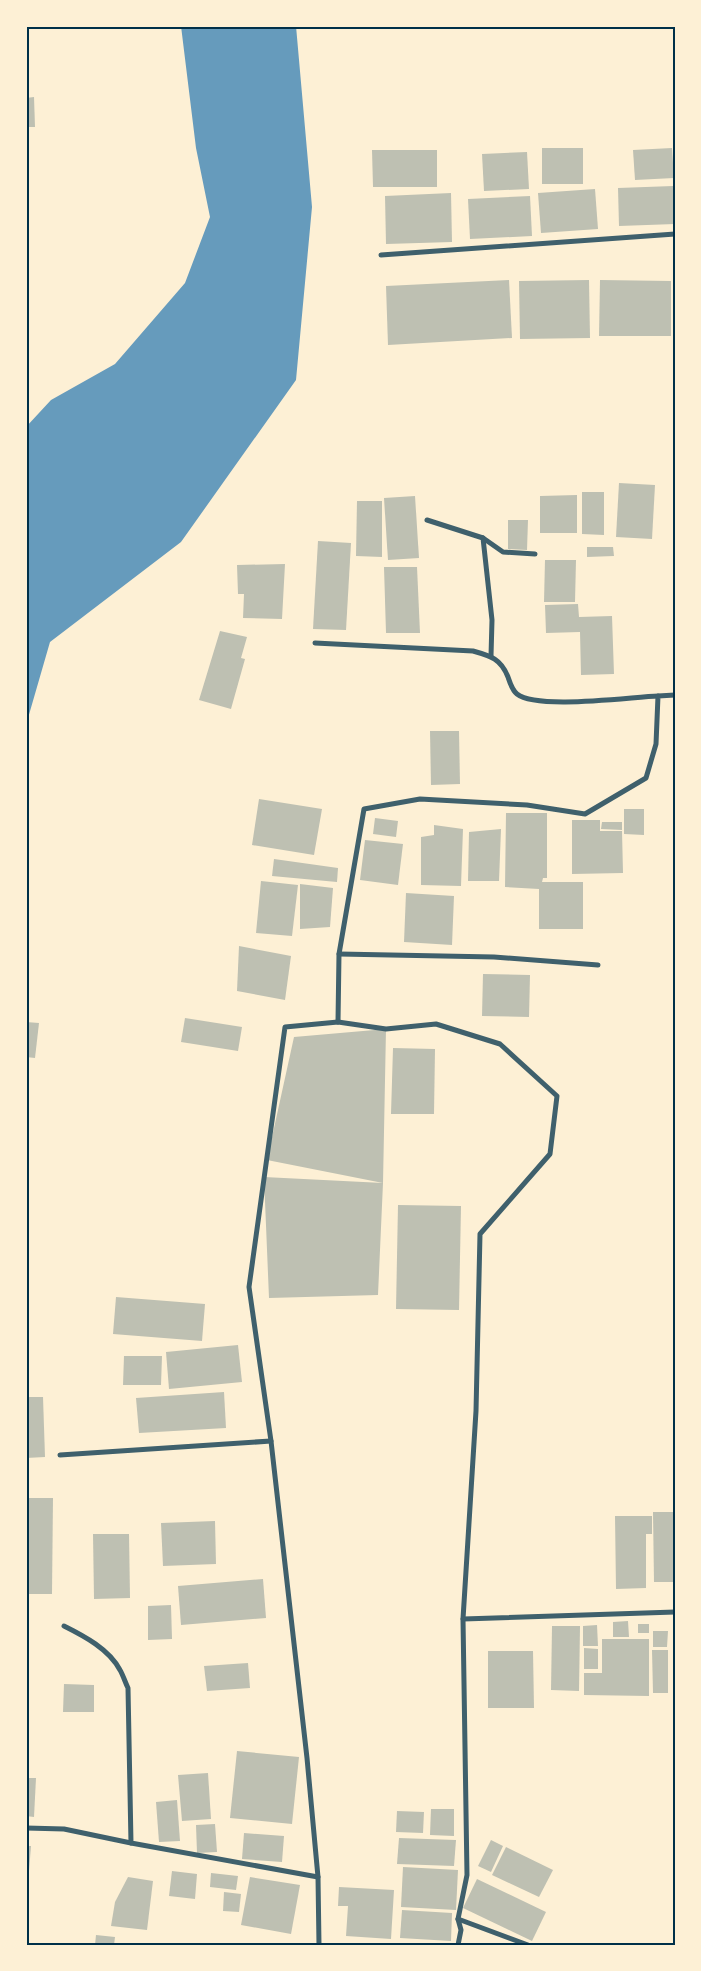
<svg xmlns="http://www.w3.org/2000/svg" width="701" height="1971" viewBox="0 0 701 1971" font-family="'Noto Sans',sans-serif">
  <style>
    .water { fill: #669bbc }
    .building { fill: #bec0b2 }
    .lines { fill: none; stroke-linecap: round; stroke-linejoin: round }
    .minor { stroke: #3f606c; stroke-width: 5 }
    .neatline { fill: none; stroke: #003049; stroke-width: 2 }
  </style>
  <rect width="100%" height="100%" fill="#fdf0d5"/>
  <polygon class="water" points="181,26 296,26 312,207 296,380 181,542 50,642 26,725 26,427 51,400 115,364 185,283 210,217 196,148"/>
  <g class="building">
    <polygon points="34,97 35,127 26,127 26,98"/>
    <rect x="542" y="148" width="41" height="36"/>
    <polygon points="672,148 674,178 635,180 633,150"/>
    <polygon points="372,150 437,150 437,187 373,187"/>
    <polygon points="527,152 529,189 484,191 482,154"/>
    <polygon points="673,186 675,224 619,226 618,188"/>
    <polygon points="595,189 598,229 541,233 538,193"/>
    <polygon points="451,193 452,242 386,244 385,196"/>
    <polygon points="530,196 532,236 470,239 468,199"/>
    <polygon points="509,280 512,338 388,345 386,286"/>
    <polygon points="589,280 590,338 520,339 519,281"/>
    <polygon points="600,280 671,281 671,336 599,336"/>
    <polygon points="619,483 655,485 652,539 616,537"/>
    <polygon points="582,492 604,492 604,535 582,534"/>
    <polygon points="577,495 577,533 540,533 540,496"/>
    <polygon points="415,496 419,558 388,560 384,498"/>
    <polygon points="357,501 382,501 382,557 356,556"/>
    <polygon points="508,520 528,520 527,550 508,549"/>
    <polygon points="318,541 351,543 346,630 313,629"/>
    <polygon points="587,547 613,547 614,556 587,557"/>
    <polygon points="545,560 576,560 575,602 544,602"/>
    <polygon points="285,564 282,619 243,618 244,594 238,594 237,565"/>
    <polygon points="384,567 417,567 420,633 386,633"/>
    <polygon points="578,604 579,617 612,616 614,674 581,675 580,632 546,633 545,605"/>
    <polygon points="220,631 247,637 241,658 245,659 231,709 199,700"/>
    <polygon points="430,731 459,731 460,784 431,785"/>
    <polygon points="259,799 322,809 314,855 252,845"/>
    <polygon points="624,809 644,809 644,835 624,834"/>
    <polygon points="506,813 547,813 547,878 543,878 542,882 583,882 583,929 539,929 539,889 505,887"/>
    <polygon points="375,818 398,821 396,837 373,834"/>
    <polygon points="572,820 600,820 600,831 622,831 623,873 572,874"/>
    <polygon points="602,822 622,822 622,830 601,829"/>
    <polygon points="434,825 463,829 461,886 421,885 421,837 434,835"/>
    <polygon points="501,829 499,881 468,881 469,832"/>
    <polygon points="365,840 403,844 398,885 360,880"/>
    <polygon points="274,859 338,868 337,882 272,876"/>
    <polygon points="261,881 298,885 292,936 256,933"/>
    <polygon points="300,884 333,888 330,927 300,929"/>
    <polygon points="406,893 454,896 452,945 404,942"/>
    <polygon points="239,946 291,956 285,1000 237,991"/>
    <polygon points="483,974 530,975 529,1017 482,1016"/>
    <polygon points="185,1018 242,1027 238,1051 181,1042"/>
    <polygon points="26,1022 39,1023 35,1058 26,1057"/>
    <polygon points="386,1029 383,1183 378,1295 269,1298 264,1177 383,1183 267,1160 294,1037"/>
    <polygon points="393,1048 435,1049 434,1114 391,1114"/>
    <polygon points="398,1205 461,1206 459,1310 396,1309"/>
    <polygon points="116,1297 205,1304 202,1341 113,1334"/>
    <polygon points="238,1345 242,1382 169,1389 166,1352"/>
    <polygon points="124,1356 162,1356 161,1385 123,1385"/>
    <polygon points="224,1392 226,1428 139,1433 136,1398"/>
    <polygon points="26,1397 43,1397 45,1457 26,1458"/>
    <polygon points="26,1498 53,1498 52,1594 27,1594"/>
    <polygon points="653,1512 675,1512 675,1582 654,1582"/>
    <polygon points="615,1516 652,1516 652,1534 646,1534 646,1588 616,1589"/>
    <polygon points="215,1521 216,1564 163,1566 161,1523"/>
    <polygon points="93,1534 129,1534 130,1598 94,1599"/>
    <polygon points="263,1579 266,1618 181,1625 178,1586"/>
    <polygon points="171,1605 172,1639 148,1640 148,1606"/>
    <polygon points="628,1621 629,1637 613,1637 613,1622"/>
    <rect x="638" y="1624" width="11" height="9"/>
    <polygon points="597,1625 598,1646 583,1646 583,1626"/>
    <polygon points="552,1626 580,1626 579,1691 551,1690"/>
    <polygon points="653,1631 668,1631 667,1647 653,1647"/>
    <polygon points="602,1639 649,1639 649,1696 584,1695 584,1673 602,1673"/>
    <polygon points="584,1648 598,1649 598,1669 584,1669"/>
    <polygon points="652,1650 668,1650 668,1693 653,1693"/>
    <polygon points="488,1651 533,1651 534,1708 488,1708"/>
    <polygon points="248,1663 250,1688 207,1691 204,1666"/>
    <polygon points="64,1684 94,1685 94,1712 63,1712"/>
    <polygon points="237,1751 299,1757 292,1824 230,1818"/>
    <polygon points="208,1773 211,1819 182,1821 178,1775"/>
    <polygon points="26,1778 36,1778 34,1817 26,1816"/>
    <polygon points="177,1800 180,1841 159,1842 156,1802"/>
    <polygon points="431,1809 454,1809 454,1836 430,1835"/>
    <polygon points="397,1811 424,1812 423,1833 396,1832"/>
    <polygon points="215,1824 217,1852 197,1853 196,1825"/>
    <polygon points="244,1833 284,1836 282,1862 242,1859"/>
    <polygon points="399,1838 456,1840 454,1866 397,1864"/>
    <polygon points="491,1840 503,1846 491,1872 478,1866"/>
    <polygon points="26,1846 31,1846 29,1871 26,1870"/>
    <polygon points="506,1847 553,1870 539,1897 492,1875"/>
    <polygon points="403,1867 458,1870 456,1910 401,1907"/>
    <polygon points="172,1871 197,1874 195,1899 169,1896"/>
    <polygon points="211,1873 238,1876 236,1890 210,1887"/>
    <polygon points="128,1877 153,1881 147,1930 111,1926 115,1902"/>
    <polygon points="250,1877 300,1885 291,1934 241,1925"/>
    <polygon points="477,1879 546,1912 532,1941 463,1908"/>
    <polygon points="339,1887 394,1890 391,1939 346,1936 348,1906 338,1906"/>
    <polygon points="224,1892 241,1894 239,1912 223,1911"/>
    <polygon points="402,1910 452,1913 451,1941 400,1938"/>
    <polygon points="96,1935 115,1937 114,1945 95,1945"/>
    <rect x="401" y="1943" width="13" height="2"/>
  </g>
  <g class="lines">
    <g class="minor">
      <polyline points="381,255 675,234"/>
      <polyline points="427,520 483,538 492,620 491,656"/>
      <polyline points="483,538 503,552 535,554"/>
      <path d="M315,643L473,651C491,656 501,659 508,677C510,683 512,690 517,694C537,710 630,697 658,696"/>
      <polyline points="339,954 494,957 598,965"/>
      <polyline points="338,1022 339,954 364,809 420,799 527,805 585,814 646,778 656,744 658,696 675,695"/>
      <polyline points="60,1455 271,1441"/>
      <polyline points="463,1619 675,1612"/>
      <path d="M64,1626C84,1636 109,1649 120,1670C123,1675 125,1682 128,1688L131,1843L318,1877"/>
      <polyline points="26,1828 64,1829 131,1843"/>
      <polyline points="458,1919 528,1945"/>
      <polyline points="319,1945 318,1877 307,1758 271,1441 249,1287 285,1027 338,1022 386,1029 436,1024 500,1044 557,1096 550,1154 480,1234 476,1411 463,1619 467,1875 458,1919 461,1930 458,1945"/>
    </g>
  </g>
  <rect width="701" height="1971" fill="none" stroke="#fdf0d5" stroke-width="55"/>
  <rect x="28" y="28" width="646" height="1916" class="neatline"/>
</svg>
